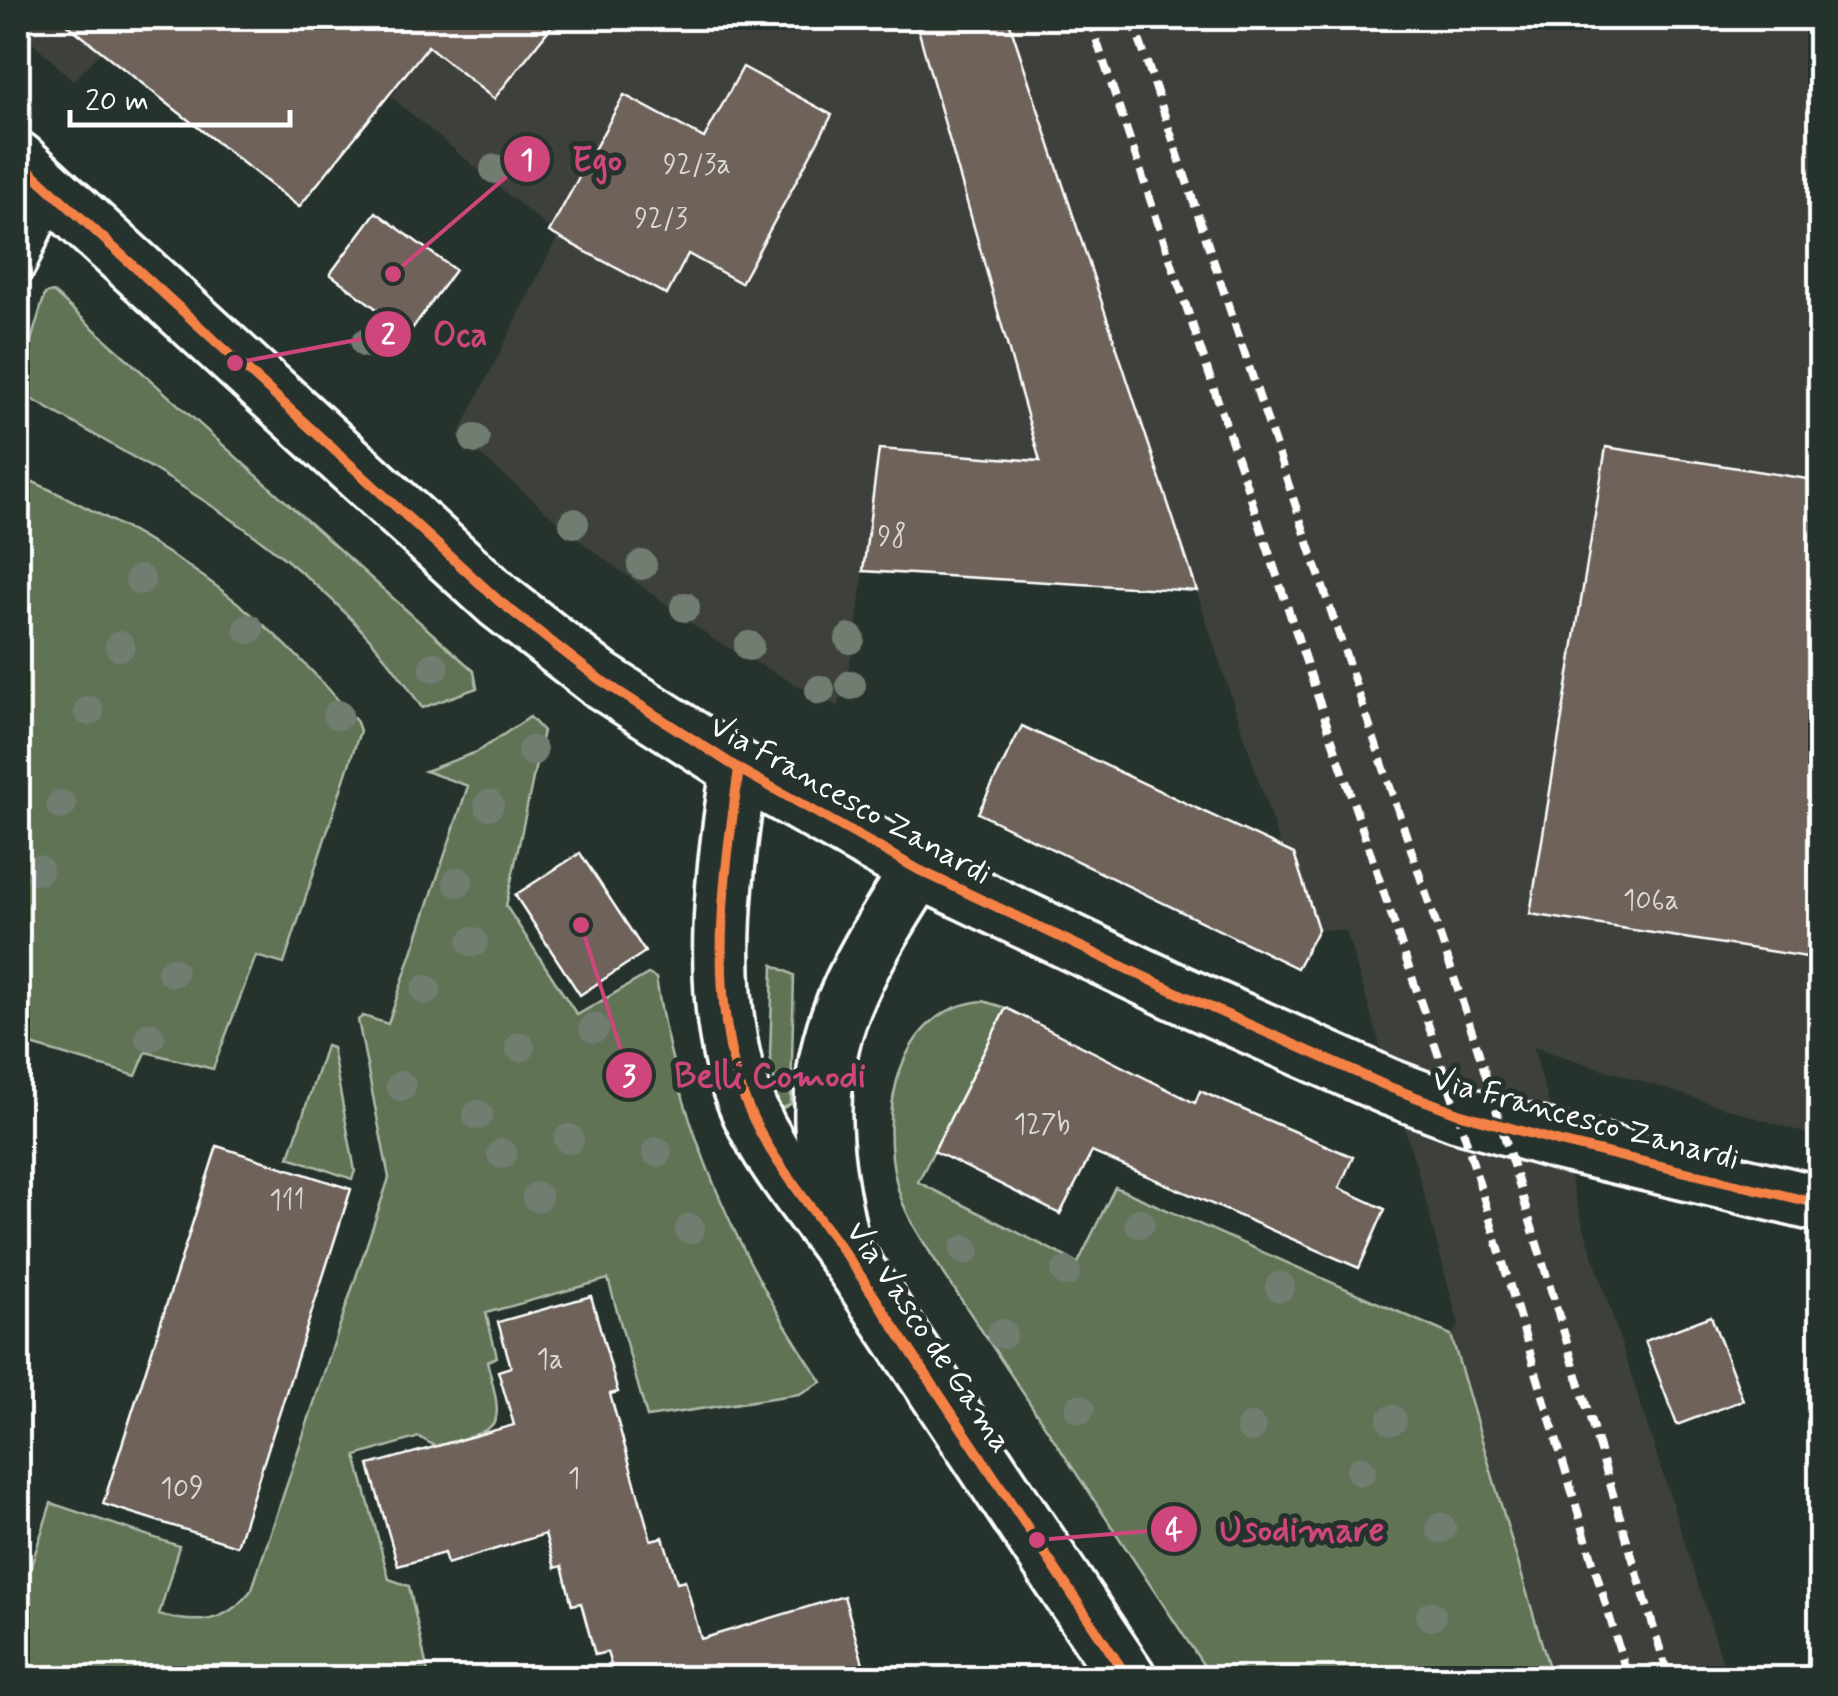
<svg xmlns="http://www.w3.org/2000/svg" width="1838" height="1696" viewBox="0 0 1838 1696" font-family="Mynerve,sans-serif">
  <style>
    .built { fill: #3c413a }
    .green { fill: #617355; stroke: #b0b9aa; stroke-width: 2.5 }
    .building { fill: #6e625a; stroke: #fff; stroke-width: 2.5 }
    .lines { fill: none; stroke-linecap: round; stroke-linejoin: round }
    .service-casing { stroke: #fff; stroke-width: 42 }
    .tertiary-casing { stroke: #fff; stroke-width: 62 }
    .secondary-casing { stroke: #fff; stroke-width: 62 }
    .service { stroke: #26332d; stroke-width: 35 }
    .tertiary { stroke: #26332d; stroke-width: 55 }
    .secondary { stroke: #26332d; stroke-width: 55 }
    .rail { stroke: #fff; stroke-width: 8; stroke-dasharray: 15 8; stroke-linecap: butt }
    .cycleway-casing { stroke: #26332d; stroke-width: 16 }
    .cycleway { stroke: #f48246; stroke-width: 10 }
    .tree { fill: #727d72 }
    .labels { text-anchor: middle; stroke-width: 10; stroke-linejoin: round; paint-order: stroke }
    .number-label { font-size: 28px; fill: #dbd8d6 }
    .street-label { font-size: 32px; fill: #fff; stroke: #26332d }
    .leader { fill: none; stroke: #ce467c; stroke-width: 4 }
    .callout-dot { fill: #ce467c; stroke: #26332d; stroke-width: 4 }
    .mark-label { font-size: 30px; text-anchor: middle; font-weight: bold; fill: #fff }
    .callout-label { font-size: 35px; text-anchor: middle; font-weight: bold; fill: #ce467c; stroke: #26332d; stroke-width: 10; stroke-linejoin: round; paint-order: stroke }
  </style>
  <rect width="100%" height="100%" fill="#26332d"/>
  <filter id="ink" filterUnits="userSpaceOnUse"><feTurbulence type="fractalNoise" baseFrequency=".01" numOctaves="2"/><feDisplacementMap in="SourceGraphic" scale="20" xChannelSelector="R" yChannelSelector="G"/><feConvolveMatrix kernelMatrix="1 2 1 2 8 2 1 2 1" color-interpolation-filters="sRGB"/></filter>
  <g filter="url(#ink)">
    <g class="built">
      <polygon points="18,18 135,18 73,81 18,28"/>
      <polygon points="323,18 1820,18 1820,1138 1533,1047 1582,1221 1728,1678 1552,1678 1451,1335 1459,1326 1417,1169 1346,931 1318,929 1294,854 1281,848 1177,532 871,512 853,650 838,707 716,641 588,547 458,436 558,236 391,97 402,84"/>
    </g>
    <g class="green">
      <path d="M53,292L474,671L477,688L422,708C327,558 171,479 21,393L18,384L45,294Z"/>
      <path d="M18,475C161,539 256,600 357,722L360,731L284,964L256,956L213,1069L146,1052L136,1076L18,1041Z"/>
      <path d="M530,717L543,731L506,906L577,1015L648,974L656,978C677,1122 740,1263 822,1382L799,1394L647,1417L608,1279L486,1313L497,1357L487,1361C505,1431 504,1428 435,1446L419,1437L356,1456L389,1579L409,1586L429,1678H18V1607L51,1503L179,1546L159,1615C199,1625 226,1624 252,1589L389,1178L358,1020L363,1016L388,1024L468,786L425,771L477,752Z"/>
      <polygon points="773,965 794,975 791,1104 779,1110 770,1055"/>
      <path d="M983,1001L1006,1008L918,1182L1078,1263L1115,1187L1451,1335L1552,1678H1212L931,1254C917,1232 903,1210 897,1185C879,1113 896,1009 983,1001Z"/>
      <polygon points="326,1046 332,1048 355,1171 352,1179 289,1157"/>
    </g>
    <g class="building">
      <polygon points="59,18 558,18 494,99 428,46 299,207"/>
      <polygon points="915,18 1008,18 1197,591 863,571 879,449 1040,461"/>
      <polygon points="743,67 832,115 741,283 688,254 667,295 549,232 624,95 704,138"/>
      <polygon points="376,212 455,270 409,333 330,274"/>
      <polygon points="1606,447 1820,481 1820,959 1530,914"/>
      <polygon points="1022,726 1294,854 1318,929 1297,968 978,813"/>
      <polygon points="580,853 645,952 580,995 515,895"/>
      <polygon points="1006,1008 1195,1103 1200,1091 1353,1157 1339,1188 1385,1209 1359,1268 1092,1152 1060,1214 934,1151"/>
      <polygon points="217,1146 351,1189 237,1546 103,1504"/>
      <polygon points="591,1296 618,1392 610,1394 651,1540 663,1537 677,1582 685,1580 701,1639 844,1596 867,1678 615,1678 607,1652 595,1655 581,1603 572,1605 562,1566 555,1568 545,1534 447,1564 444,1553 398,1566 369,1465 514,1425 498,1371 511,1367 498,1322"/>
      <polygon points="1711,1316 1743,1400 1677,1425 1645,1341"/>
    </g>
    <g class="lines">
      <g class="service-casing">
        <polyline id="service" points="18,264 37,222 56,196"/>
      </g>
      <g class="tertiary-casing">
        <g id="tertiary">
          <path d="M739,769C725,868 710,971 735,1070C756,1150 815,1208 860,1275C949,1409 1038,1544 1128,1678"/>
          <path d="M840,1238C801,1070 829,1010 919,870"/>
        </g>
      </g>
      <g class="secondary-casing">
        <polyline id="secondary" points="18,160 499,601 599,679 739,769 919,870 1178,993 1389,1087 1458,1113 1560,1142 1820,1204"/>
      </g>
      <use href="#service" class="service"/>
      <use href="#tertiary" class="tertiary"/>
      <use href="#secondary" class="secondary"/>
      <g class="rail">
        <polyline points="1089,18 1458,1113 1628,1678"/>
        <polyline points="1132,18 1475,1040 1669,1678"/>
      </g>
      <g class="cycleway-casing">
        <g id="cycleway">
          <polyline points="18,160 499,601 599,679 739,769 919,870 1178,993 1389,1087 1458,1113 1560,1142 1820,1204"/>
          <path d="M739,769C725,868 710,971 735,1070C756,1150 815,1208 860,1275C949,1409 1038,1544 1128,1678"/>
        </g>
      </g>
      <use href="#cycleway" class="cycleway"/>
    </g>
    <g class="tree">
      <circle cx="495" cy="169" r="15"/>
      <circle cx="366" cy="343" r="15"/>
      <circle cx="475" cy="439" r="15"/>
      <circle cx="574" cy="523" r="15"/>
      <circle cx="642" cy="565" r="15"/>
      <circle cx="140" cy="580" r="15"/>
      <circle cx="685" cy="607" r="15"/>
      <circle cx="249" cy="629" r="15"/>
      <circle cx="850" cy="639" r="15"/>
      <circle cx="120" cy="646" r="15"/>
      <circle cx="749" cy="646" r="15"/>
      <circle cx="434" cy="667" r="15"/>
      <circle cx="851" cy="685" r="15"/>
      <circle cx="820" cy="690" r="15"/>
      <circle cx="89" cy="711" r="15"/>
      <circle cx="338" cy="715" r="15"/>
      <circle cx="532" cy="751" r="15"/>
      <circle cx="61" cy="805" r="15"/>
      <circle cx="489" cy="805" r="15"/>
      <circle cx="38" cy="870" r="15"/>
      <circle cx="458" cy="882" r="15"/>
      <circle cx="473" cy="942" r="15"/>
      <circle cx="172" cy="972" r="15"/>
      <circle cx="426" cy="990" r="15"/>
      <circle cx="594" cy="1028" r="15"/>
      <circle cx="150" cy="1037" r="15"/>
      <circle cx="520" cy="1047" r="15"/>
      <circle cx="401" cy="1086" r="15"/>
      <circle cx="478" cy="1115" r="15"/>
      <circle cx="569" cy="1139" r="15"/>
      <circle cx="657" cy="1152" r="15"/>
      <circle cx="502" cy="1154" r="15"/>
      <circle cx="537" cy="1197" r="15"/>
      <circle cx="1140" cy="1223" r="15"/>
      <circle cx="690" cy="1229" r="15"/>
      <circle cx="965" cy="1250" r="15"/>
      <circle cx="1066" cy="1272" r="15"/>
      <circle cx="1280" cy="1287" r="15"/>
      <circle cx="1002" cy="1334" r="15"/>
      <circle cx="1080" cy="1409" r="15"/>
      <circle cx="1392" cy="1420" r="15"/>
      <circle cx="1251" cy="1428" r="15"/>
      <circle cx="1361" cy="1471" r="15"/>
      <circle cx="1441" cy="1528" r="15"/>
      <circle cx="1431" cy="1616" r="15"/>
    </g>
  </g>
  <g class="labels">
    <g class="number-label">
      <text x="697" y="173">92/3a</text>
      <text x="661" y="227">92/3</text>
      <text x="892" y="545">98</text>
      <text x="1651" y="909">106a</text>
      <text x="1042" y="1133">127b</text>
      <text x="287" y="1209">111</text>
      <text x="550" y="1368">1a</text>
      <text x="574" y="1487">1</text>
      <text x="182" y="1497">109</text>
    </g>
    <g class="street-label">
      <text transform="translate(851 799) rotate(29)" y="11">Via Francesco Zanardi</text>
      <text transform="translate(1586 1118) rotate(15)" y="11">Via Francesco Zanardi</text>
      <text transform="translate(930 1336) rotate(56)" y="11">Via Vasco de Gama</text>
    </g>
  </g>
  <path class="leader" d="M393 274L527 159M235 363L388 334M581 925L629 1075M1037 1540L1174 1529"/>
  <g class="callout-dot">
    <circle cx="393" cy="274" r="10"/>
    <circle cx="235" cy="363" r="10"/>
    <circle cx="581" cy="925" r="10"/>
    <circle cx="1037" cy="1540" r="10"/>
    <circle cx="527" cy="159" r="25"/>
    <circle cx="388" cy="334" r="25"/>
    <circle cx="629" cy="1075" r="25"/>
    <circle cx="1174" cy="1529" r="25"/>
  </g>
  <g class="mark-label">
    <text x="527" y="169">1</text>
    <text x="388" y="344">2</text>
    <text x="629" y="1085">3</text>
    <text x="1174" y="1539">4</text>
  </g>
  <g class="callout-label">
    <text x="597" y="171">Ego</text>
    <text x="460" y="346">Oca</text>
    <text x="770" y="1087">Belli Comodi</text>
    <text x="1302" y="1541">Usodimare</text>
  </g>
  <rect width="1838" height="1696" fill="none" stroke="#26332d" stroke-width="60"/>
  <rect x="30" y="30" width="1778" height="1636" fill="none" stroke="#fff" stroke-width="4" filter="url(#ink)"/>
  <path d="M70 110v15h220v-15" fill="none" stroke="#ffffff" stroke-width="5"/>
  <text x="85" y="110" font-size="30" fill="#ffffff" stroke="#26332d" stroke-width="8" paint-order="stroke">20 m</text>
</svg>
